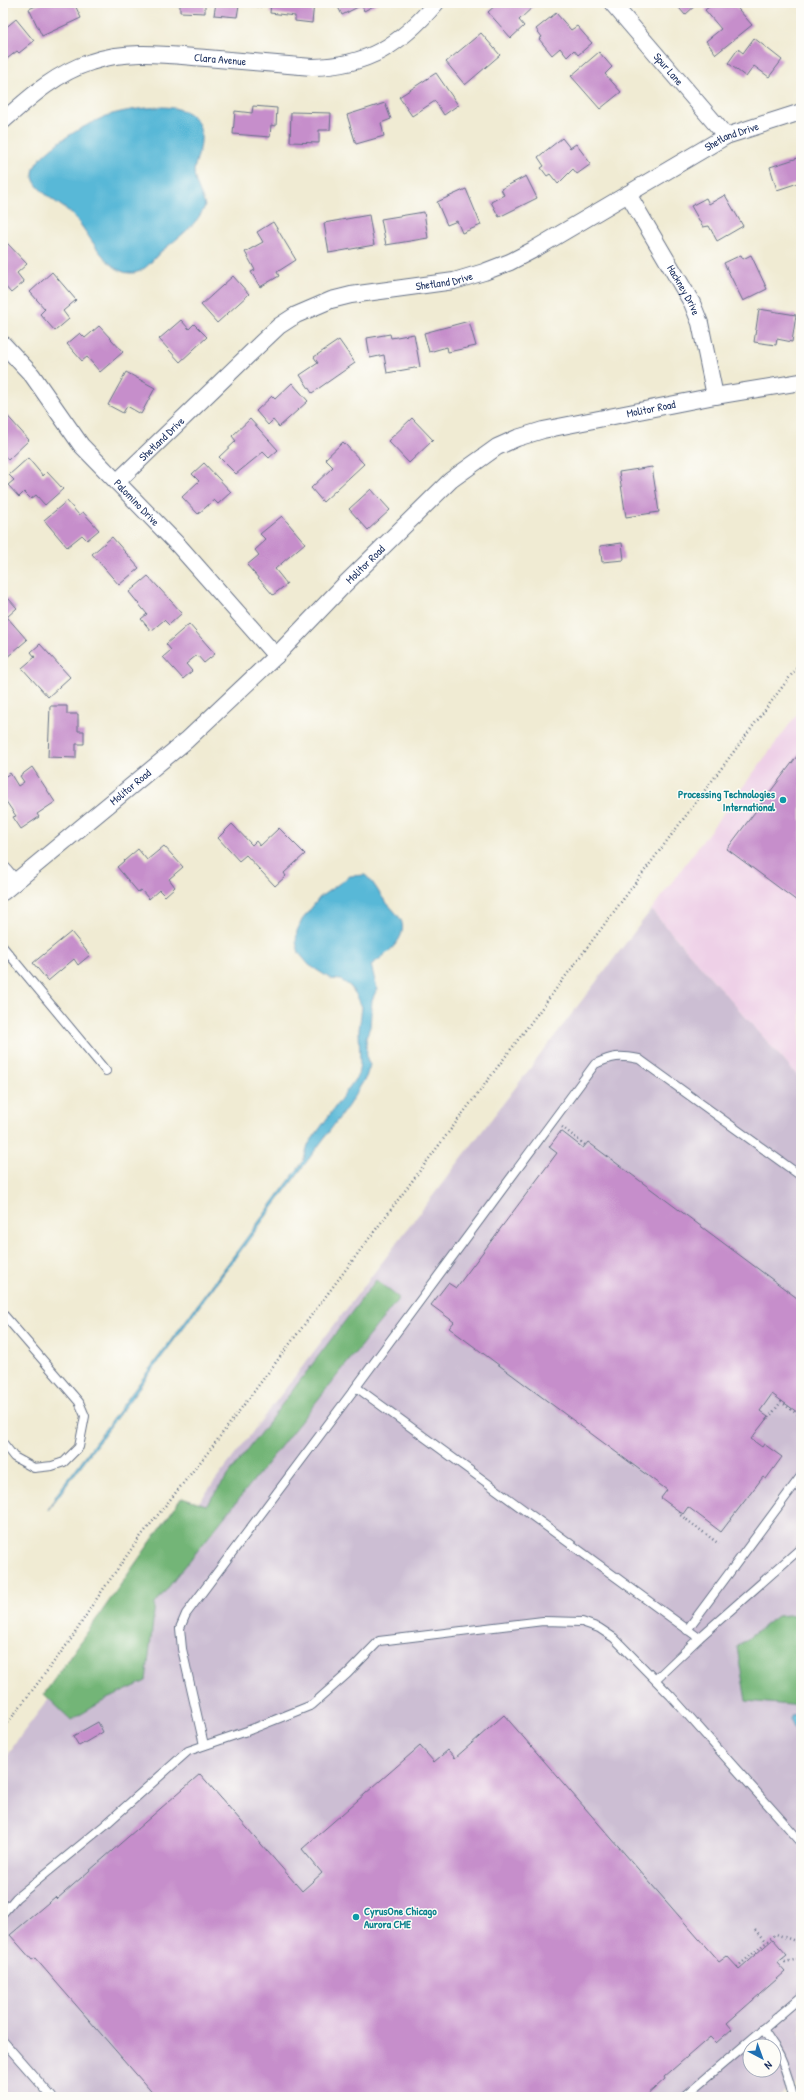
<svg xmlns="http://www.w3.org/2000/svg" width="804" height="2100" viewBox="0 0 804 2100" font-family="'Patrick Hand',sans-serif">
  <style>
    .built { fill: #eed0e7 }
    .industrial { fill: #ccbed3; fill-rule: evenodd }
    .forest { fill: #73b577; stroke: #47726a }
    .water { fill: #59b8d7; stroke: #3a749a }
    .building { fill: #c68ecb }
    .lines { fill: none; stroke-linecap: round; stroke-linejoin: round }
    .lane-casing { stroke: #667187; stroke-width: 10 }
    .street-casing { stroke: #667187; stroke-width: 18 }
    .path { stroke: #667187; stroke-width: 2.5; stroke-dasharray: 1 3; stroke-linecap: butt }
    .lane { stroke: #fff; stroke-width: 8 }
    .street { stroke: #fff; stroke-width: 16 }
    .culture-dot { fill: #0f9aa8; stroke: #fdfcf7; stroke-width: 1.5 }
    .labels { text-anchor: middle; stroke-width: 3; stroke-linejoin: round; paint-order: stroke }
    .street-label { font-size: 11px; fill: #1b2f5e; stroke: #fdfcf7 }
    .culture-label { font-size: 11px; font-weight: bold; fill: #0d838f; stroke: #fdfcf7; text-anchor: end }
  </style>
  <rect width="100%" height="100%" fill="#fdfcf7"/>
  <filter id="ink" filterUnits="userSpaceOnUse"><feTurbulence type="fractalNoise" baseFrequency=".025" numOctaves="2"/><feDisplacementMap in="SourceGraphic" scale="8" xChannelSelector="R" yChannelSelector="G"/><feConvolveMatrix kernelMatrix="1 2 1 2 8 2 1 2 1" color-interpolation-filters="sRGB"/></filter>
  <filter id="wash" filterUnits="userSpaceOnUse"><feTurbulence type="fractalNoise" baseFrequency=".012" numOctaves="4" result="noise"/><feDisplacementMap in="SourceGraphic" scale="16" xChannelSelector="R" yChannelSelector="G"/><feGaussianBlur stdDeviation="0.9" result="paint"/><feColorMatrix in="noise" values="0 0 0 0 0 0 0 0 0 0 0 0 0 0 0 0 0 1.4 0 .05"/><feComposite in="paint" operator="in"/></filter>
  <g filter="url(#wash)">
    <rect width="100%" height="100%" fill="#f0ebd3"/>
    <polygon class="built" points="801,709 801,1080 651,910"/>
    <path class="industrial" d="M651,910L801,1080V2078L779,2097H3V1763L18,1739ZM750,2046H774V2070H750Z"/>
    <g class="forest">
      <polygon points="376,1280 399,1298 155,1604 146,1681 107,1699 71,1720 44,1694 182,1497 206,1505"/>
      <polygon points="801,1614 801,1706 746,1701 737,1647 777,1616"/>
    </g>
    <g class="water">
      <path d="M160,107C182,107 203,114 201,141C201,151 195,161 194,171C194,183 202,195 205,206C197,225 179,237 163,250C153,258 145,274 130,273C107,273 88,232 74,216C64,205 32,191 33,174C33,152 90,122 109,115C126,110 143,108 160,107Z"/>
      <path d="M365,875C374,882 378,892 385,901C390,907 397,913 401,920C409,939 384,956 371,965L377,989L372,1000L370,1027L366,1037L367,1060L370,1065L366,1077L348,1106L48,1510L57,1494L303,1162L308,1145L358,1075L360,1064L359,1030L362,1007L357,996L350,986L341,980L331,979L309,965L299,953L296,942L297,931L302,920L320,897L350,876Z"/>
      <polygon points="801,1713 801,1743 790,1719 792,1715"/>
    </g>
    <g id="blocks">
      <g class="building">
        <polygon points="42,3 74,3 81,18 42,36 29,9"/>
        <polygon points="165,3 205,3 205,13 180,12 180,5"/>
        <polygon points="216,3 262,3 261,7 239,5 237,17 214,15"/>
        <polygon points="271,3 314,3 312,23 295,21 295,16 270,13"/>
        <polygon points="336,3 379,3 364,11 362,5 342,15"/>
        <polygon points="498,3 537,3 519,20 524,26 511,38 488,12"/>
        <polygon points="675,3 698,3 685,15"/>
        <polygon points="714,3 733,3 752,25 716,54 706,41 721,29 705,10"/>
        <polygon points="556,13 571,30 577,26 592,43 578,55 574,50 567,57 560,48 552,55 539,39 542,37 536,29"/>
        <polygon points="16,19 34,41 19,53 17,51 3,62 3,30"/>
        <polygon points="481,33 500,55 465,85 446,62"/>
        <polygon points="754,38 782,60 769,77 754,66 746,77 728,63 738,49 743,53"/>
        <polygon points="599,52 612,67 605,74 621,92 600,109 571,76"/>
        <polygon points="436,73 458,105 444,115 435,101 412,116 399,97"/>
        <polygon points="385,103 391,119 381,123 384,136 356,144 347,115"/>
        <polygon points="253,106 277,108 276,126 271,125 270,137 233,134 235,111 252,113"/>
        <polygon points="291,112 331,113 330,130 319,130 319,143 290,142"/>
        <polygon points="562,138 570,148 576,144 591,164 577,174 573,169 558,184 550,174 547,176 541,168 544,166 538,157"/>
        <polygon points="801,157 801,182 777,190 770,167"/>
        <polygon points="526,176 537,198 499,217 491,202 504,195 501,189"/>
        <polygon points="466,189 481,225 462,233 457,221 447,225 437,202"/>
        <polygon points="725,195 743,226 717,241 709,226 703,227 691,206 706,198 709,204"/>
        <polygon points="424,212 428,238 386,245 381,219"/>
        <polygon points="369,215 374,245 329,253 324,223"/>
        <polygon points="273,222 296,260 277,272 279,276 260,287 251,272 255,270 245,252 263,242 257,232"/>
        <polygon points="7,243 27,264 17,273 24,282 11,293 3,284 3,246"/>
        <polygon points="741,255 743,259 751,255 767,289 743,301 724,263"/>
        <polygon points="52,272 76,300 63,311 69,319 55,331 40,314 45,309 30,292"/>
        <polygon points="233,276 249,294 217,323 201,305"/>
        <polygon points="759,309 796,315 792,342 777,339 776,345 754,342"/>
        <polygon points="181,320 189,329 194,324 207,337 180,362 159,339"/>
        <polygon points="469,321 476,346 448,352 447,347 429,352 424,333"/>
        <polygon points="99,326 123,352 100,372 87,357 82,361 67,344 80,333 85,338"/>
        <polygon points="390,334 391,338 414,334 420,367 387,373 384,355 370,358 367,338"/>
        <polygon points="339,340 355,363 312,393 300,375 318,363 314,357"/>
        <polygon points="126,372 155,388 141,414 127,406 123,413 108,405"/>
        <polygon points="292,383 308,401 279,427 273,420 268,425 256,411 272,396 275,399"/>
        <polygon points="3,411 29,440 8,460 3,454"/>
        <polygon points="412,418 433,440 409,463 388,441"/>
        <polygon points="250,419 278,450 269,458 263,452 236,474 219,457 236,441 232,436"/>
        <polygon points="343,442 364,464 323,502 311,488 333,467 325,459"/>
        <polygon points="28,458 43,476 47,472 63,489 45,505 36,495 31,499 24,492 19,497 8,485 14,480 9,475"/>
        <polygon points="204,463 231,492 218,504 214,500 198,514 182,497 199,481 192,474"/>
        <polygon points="652,467 659,512 626,517 619,472"/>
        <polygon points="371,489 390,510 368,530 349,509"/>
        <polygon points="67,501 79,515 83,512 99,530 87,540 82,535 67,547 44,520"/>
        <polygon points="282,516 305,543 275,569 287,584 273,595 247,565 259,555 255,550 266,540 260,534"/>
        <polygon points="112,537 139,568 119,585 92,554"/>
        <polygon points="622,543 624,560 602,562 600,546"/>
        <polygon points="148,576 182,613 169,625 164,620 151,631 141,619 147,614 129,592"/>
        <polygon points="8,598 17,608 7,617 27,640 6,658 3,655 3,602"/>
        <polygon points="189,624 215,654 204,663 197,655 186,664 192,671 183,679 163,657 171,650 166,644"/>
        <polygon points="40,644 70,677 48,697 22,668 35,657 31,652"/>
        <polygon points="50,706 67,706 67,714 78,714 78,731 84,731 84,744 76,744 76,758 48,757"/>
        <polygon points="801,751 801,904 727,849"/>
        <polygon points="32,767 55,802 37,814 39,817 21,829 13,817 16,816 3,797 3,778 10,773 18,786 24,782 20,776"/>
        <polygon points="232,824 252,845 256,841 260,846 279,828 305,854 284,873 286,876 275,886 246,855 239,861 218,838"/>
        <polygon points="164,846 183,867 169,879 175,887 165,896 159,890 149,899 141,890 138,892 117,867 138,849 147,860"/>
        <polygon points="71,932 90,955 78,965 74,959 48,981 33,963"/>
        <polygon points="561,1131 583,1148 588,1142 801,1301 801,1415 772,1394 760,1411 768,1417 751,1439 762,1447 764,1444 782,1457 766,1479 763,1477 721,1532 688,1507 683,1514 661,1498 667,1490 449,1328 454,1322 431,1305 448,1283 456,1288 557,1153 549,1147"/>
        <polygon points="504,1715 719,1962 727,1956 739,1969 773,1939 787,1955 777,1963 785,1972 727,2023 732,2029 716,2043 710,2037 664,2077 665,2079 645,2097 156,2097 35,1958 32,1960 10,1935 55,1897 57,1899 200,1774 302,1891 322,1873 302,1849 420,1746 434,1762 448,1750 455,1758"/>
        <polygon points="98,1722 103,1732 79,1746 73,1736"/>
      </g>
    </g>
  </g>
  <g filter="url(#ink)">
    <use href="#blocks" fill-opacity="0" stroke="#667187" stroke-width="1"/>
    <g class="lines">
      <g class="lane-casing">
        <g id="lane">
          <polyline points="3,947 106,1071"/>
          <polyline points="3,1314 79,1402 85,1416 79,1447 64,1462 52,1466 34,1468 14,1457 3,1443"/>
          <polyline points="356,1387 699,1638"/>
          <polyline points="687,1630 801,1476"/>
          <polyline points="656,1679 699,1638 801,1548"/>
          <path d="M204,1745L182,1649L180,1628L186,1614L356,1387L595,1064C613,1056 619,1055 639,1059L801,1176"/>
          <polyline points="3,1913 16,1898 105,1825 188,1751 247,1731 312,1705 347,1674 379,1641 543,1621 582,1622 599,1628 614,1638 671,1696 801,1842"/>
          <polyline points="763,2029 774,2046"/>
          <polyline points="3,2041 52,2097"/>
          <path d="M774,2046C784,2062 789,2079 793,2097"/>
          <polyline points="684,2097 801,1997"/>
        </g>
      </g>
      <g class="street-casing">
        <g id="street">
          <path id="s1" d="M612,3L726,136"/>
          <path id="s2" d="M3,121C30,97 56,73 91,62C128,49 168,55 206,58C241,61 277,64 312,67C368,66 400,45 436,3"/>
          <path id="s3" d="M628,194L692,303L700,323L715,396"/>
          <path id="s4" d="M3,344L32,375L81,445L179,546L276,656"/>
          <path id="s5" d="M117,482L261,343L279,326L296,315L331,300L351,295L454,281L484,272L510,262L533,250L726,136L801,112"/>
          <polyline points="3,870 14,883"/>
          <path id="s6" d="M3,892L187,740L276,656L345,584L451,480L497,447L517,438L543,430L715,396L801,382"/>
        </g>
      </g>
      <g class="path">
        <polyline points="562,1127 585,1145"/>
        <polyline points="766,1419 767,1420 781,1402 801,1417"/>
        <polyline points="680,1512 679,1514 719,1544"/>
        <polyline points="3,1729 72,1638 93,1604 137,1541 209,1451 335,1284 801,662"/>
        <polyline points="755,1930 766,1942"/>
        <polyline points="782,1959 785,1962 799,1959"/>
        <polyline points="737,1967 776,1934 798,1942"/>
      </g>
      <use href="#lane" class="lane"/>
      <use href="#street" class="street"/>
    </g>
  </g>
  <g class="culture-dot">
    <circle cx="783" cy="800" r="4"/>
    <circle cx="356" cy="1917" r="4"/>
  </g>
  <g class="labels">
    <g class="street-label">
      <text dy="4" stroke="none"><textPath href="#s2" startOffset="237">Clara Avenue</textPath></text>
      <text dy="4" stroke="none"><textPath href="#s1" startOffset="87">Spur Lane</textPath></text>
      <text dy="4" stroke="none"><textPath href="#s5" startOffset="722">Shetland Drive</textPath></text>
      <text dy="4" stroke="none"><textPath href="#s5" startOffset="398">Shetland Drive</textPath></text>
      <text dy="4" stroke="none"><textPath href="#s3" startOffset="111">Hackney Drive</textPath></text>
      <text dy="4" stroke="none"><textPath href="#s6" startOffset="825">Molitor Road</textPath></text>
      <text dy="4" stroke="none"><textPath href="#s5" startOffset="62">Shetland Drive</textPath></text>
      <text dy="4" stroke="none"><textPath href="#s4" startOffset="208">Palomino Drive</textPath></text>
      <text dy="4" stroke="none"><textPath href="#s6" startOffset="489">Molitor Road</textPath></text>
      <text dy="4" stroke="none"><textPath href="#s6" startOffset="165">Molitor Road</textPath></text>
    </g>
    <g class="culture-label">
      <text x="775" y="798">Processing Technologies<tspan x="775" dy="13">International</tspan></text>
      <text x="364" y="1915" text-anchor="start">CyrusOne Chicago<tspan x="364" dy="13">Aurora CME</tspan></text>
    </g>
  </g>
  <rect width="804" height="2100" fill="none" stroke="#fdfcf7" stroke-width="16"/>
  <g transform="translate(762 2058) rotate(139)"><circle r="19" fill="#fdfcf7" stroke="#a3aaba"/>
  <path d="M0-3L7 15L0 10L-7 15Z" fill="#1f6fb2"/>
  <text y="-6" font-size="11" font-weight="bold" text-anchor="middle" fill="#1b2f5e">N</text>
  </g>
</svg>
